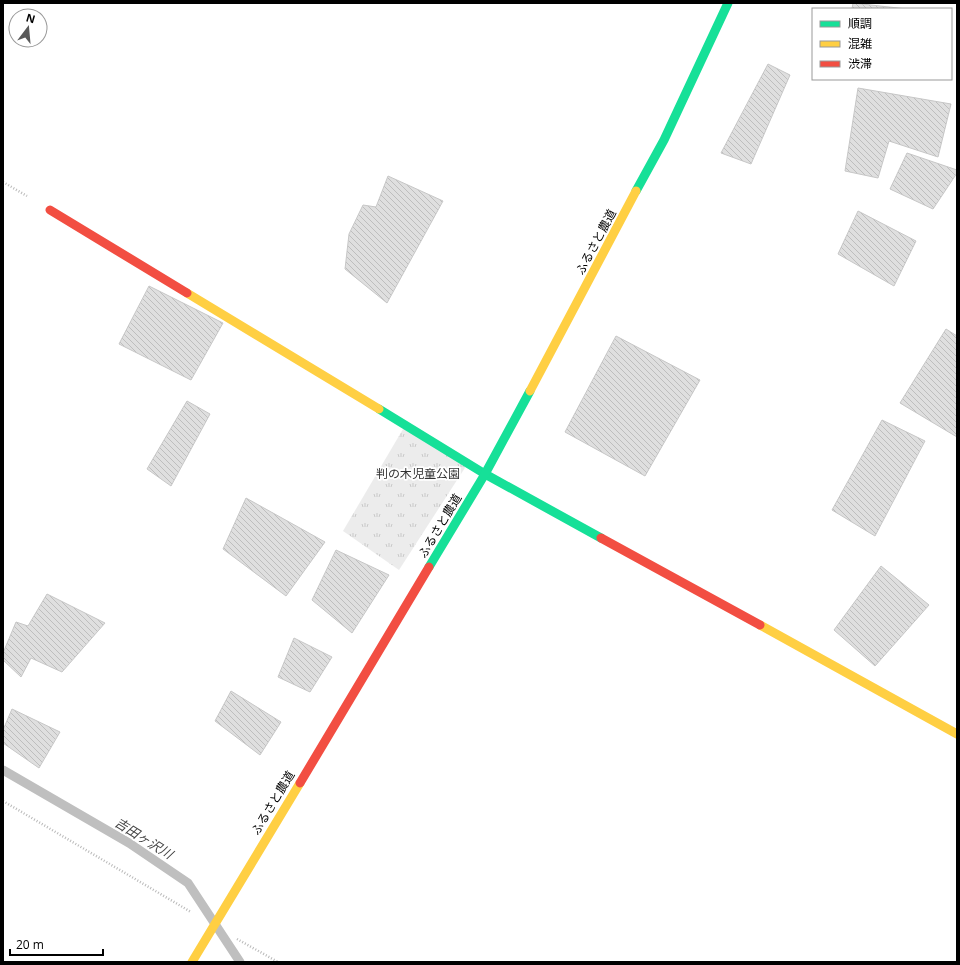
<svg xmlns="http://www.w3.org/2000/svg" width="960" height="965" viewBox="0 0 960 965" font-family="'Open Sans','Noto Sans JP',sans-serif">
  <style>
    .grass { fill: url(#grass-tufts) }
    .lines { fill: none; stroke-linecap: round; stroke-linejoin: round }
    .stream { stroke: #bfbfbf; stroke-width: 9 }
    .building { fill: url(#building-back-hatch); stroke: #c7c7c7 }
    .path { stroke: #b9b9b9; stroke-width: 2.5; stroke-dasharray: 1 2; stroke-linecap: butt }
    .fast { stroke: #16e098; stroke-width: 9 }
    .slow { stroke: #ffcf43; stroke-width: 9 }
    .jam { stroke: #f24e42; stroke-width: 9 }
    .labels { text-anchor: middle; stroke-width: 3.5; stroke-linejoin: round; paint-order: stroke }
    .street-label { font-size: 12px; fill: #000; stroke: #fff }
    .park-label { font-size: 12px; fill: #333; stroke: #fff }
    .water-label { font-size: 13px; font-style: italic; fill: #444; stroke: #fff }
  </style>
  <defs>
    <pattern id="grass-tufts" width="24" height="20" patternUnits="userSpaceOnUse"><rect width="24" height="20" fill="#ececec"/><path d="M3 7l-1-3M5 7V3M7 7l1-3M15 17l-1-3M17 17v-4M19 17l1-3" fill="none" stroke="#c9c9c9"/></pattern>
    <pattern id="building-back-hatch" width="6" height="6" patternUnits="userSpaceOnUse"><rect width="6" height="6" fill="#dfdfdf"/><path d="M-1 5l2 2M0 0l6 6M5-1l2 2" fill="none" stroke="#bebebe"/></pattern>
  </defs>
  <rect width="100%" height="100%" fill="#fff"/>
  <polygon class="grass" points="406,424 470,460 399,570 343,531"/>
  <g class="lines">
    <polyline class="stream" points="3,770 129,843 188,883 240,962"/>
  </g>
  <g class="building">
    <polygon points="853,3 907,9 852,9"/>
    <polygon points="768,64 790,75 751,164 721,153"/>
    <polygon points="858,88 951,104 938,157 889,141 878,178 845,171"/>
    <polygon points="907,153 957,170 957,173 933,209 890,189"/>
    <polygon points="388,176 443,201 387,303 345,269 349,234 363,205 376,207"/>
    <polygon points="858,211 916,241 894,286 838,254"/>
    <polygon points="149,286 223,323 191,380 119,344"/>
    <polygon points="946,329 957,336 957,437 900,403"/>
    <polygon points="616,336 700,380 645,476 565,432"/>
    <polygon points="187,401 210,414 171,486 147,469"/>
    <polygon points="882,420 925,441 875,536 832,510"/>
    <polygon points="246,498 325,542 286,596 223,549"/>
    <polygon points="336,550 389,575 352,633 312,600"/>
    <polygon points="881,566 929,605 875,666 834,630"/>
    <polygon points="47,594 105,623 62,672 31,658 21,677 3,660 3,653 16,622 28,626"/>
    <polygon points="294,638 332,657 310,692 278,677"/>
    <polygon points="231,691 281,722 260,755 215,721"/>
    <polygon points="12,709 60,732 39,768 3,743 3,730"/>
  </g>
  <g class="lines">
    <g class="path">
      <polyline points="3,182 27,196"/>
      <polyline points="3,801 191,912"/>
      <polyline points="237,939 278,962"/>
    </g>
    <g class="fast">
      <polyline points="636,191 664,140 728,3"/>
      <polyline points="379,409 485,474 601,538"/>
      <polyline points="429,567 485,474 530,391"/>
    </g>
    <g class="slow">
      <polyline points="187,293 379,409"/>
      <polyline points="530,391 636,191"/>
      <polyline points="760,625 957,734"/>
      <polyline points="192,962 300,783"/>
    </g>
    <g class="jam">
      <polyline points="50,210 187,293"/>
      <polyline points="601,538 760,625"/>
      <polyline points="300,783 429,567"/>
    </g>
  </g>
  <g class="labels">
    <g class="street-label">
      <text transform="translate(596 242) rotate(-62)" y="4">ふるさと農道</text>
      <text transform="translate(440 526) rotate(-59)" y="4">ふるさと農道</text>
      <text transform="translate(273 803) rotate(-59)" y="4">ふるさと農道</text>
    </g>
    <g class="park-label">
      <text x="418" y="478">判の木児童公園</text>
    </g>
    <g class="water-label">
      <text transform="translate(144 838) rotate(32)" y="5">吉田ヶ沢川</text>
    </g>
  </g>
  <rect width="960" height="965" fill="none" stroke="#000000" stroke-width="8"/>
  <rect x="812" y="8" width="140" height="72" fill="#ffffff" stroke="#999999"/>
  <rect x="820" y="21" width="20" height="6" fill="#16e098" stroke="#999999"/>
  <text x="848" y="28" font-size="12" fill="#000000">順調</text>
  <rect x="820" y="41" width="20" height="6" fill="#ffcf43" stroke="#999999"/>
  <text x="848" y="48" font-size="12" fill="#000000">混雑</text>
  <rect x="820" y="61" width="20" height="6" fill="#f24e42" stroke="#999999"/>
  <text x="848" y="68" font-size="12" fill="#000000">渋滞</text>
  <g transform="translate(28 28) rotate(16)"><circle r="19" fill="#ffffff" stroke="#999999"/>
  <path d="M0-3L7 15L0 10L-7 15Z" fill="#595959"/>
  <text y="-6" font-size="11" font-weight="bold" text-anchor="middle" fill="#000000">N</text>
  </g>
  <path d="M10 949v6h93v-6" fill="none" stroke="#000000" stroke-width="2"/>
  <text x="16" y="949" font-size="12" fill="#000000" stroke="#ffffff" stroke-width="3" paint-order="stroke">20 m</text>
</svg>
